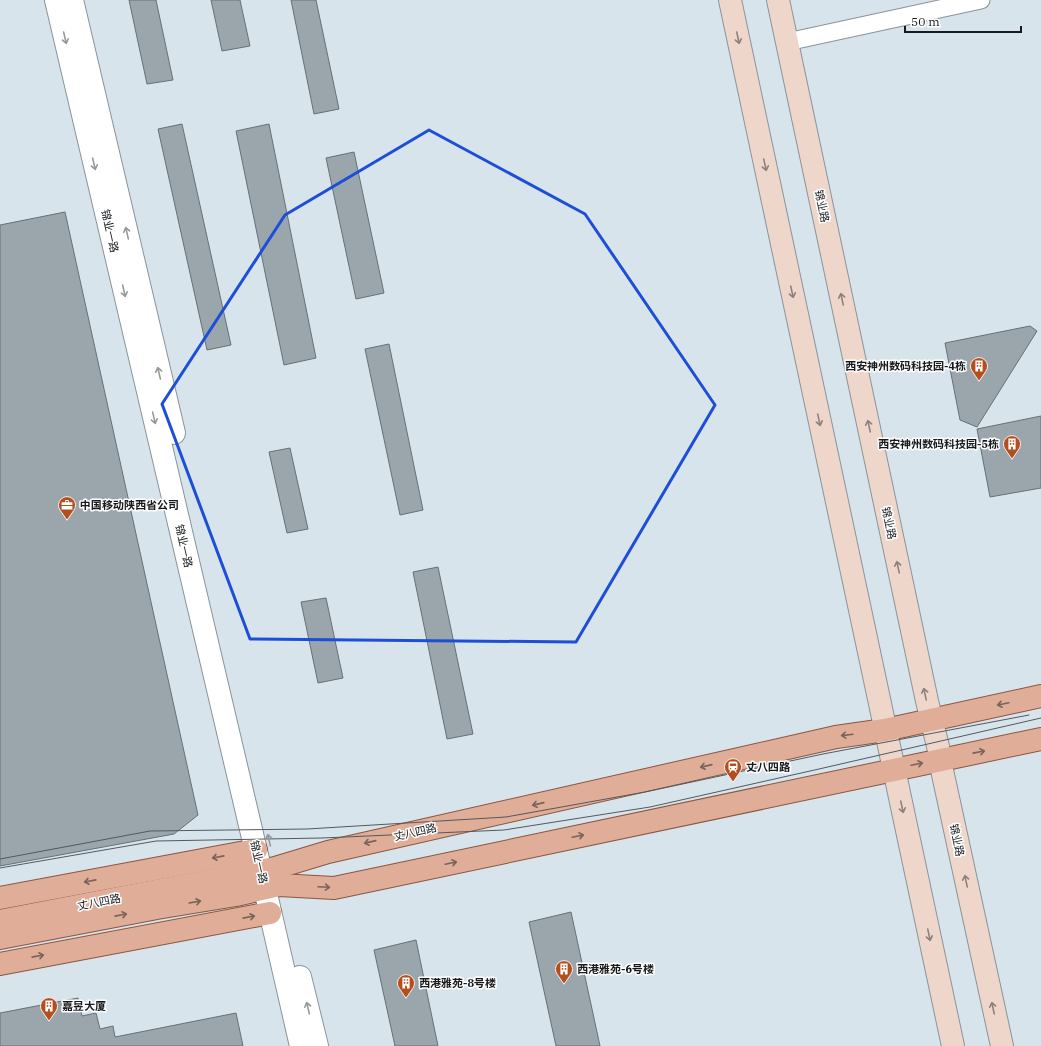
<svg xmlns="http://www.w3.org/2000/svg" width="1041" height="1046" viewBox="0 0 1041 1046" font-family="'IBM Plex Serif','Noto Sans SC',serif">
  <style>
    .building { fill: #9aa5ac; stroke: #667177 }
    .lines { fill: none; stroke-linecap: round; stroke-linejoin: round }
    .minor-casing { stroke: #89949a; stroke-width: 19 }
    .tertiary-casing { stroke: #89949a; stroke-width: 24 }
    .secondary-casing { stroke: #89949a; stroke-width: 24 }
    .primary-casing { stroke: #8b5640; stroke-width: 24 }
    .minor { stroke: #fff; stroke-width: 17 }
    .tertiary { stroke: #fff; stroke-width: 22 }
    .secondary { stroke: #efd6cb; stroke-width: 22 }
    .primary { stroke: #dfad98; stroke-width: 22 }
    .tram { stroke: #53595e; stroke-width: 1 }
    .oneway { stroke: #969899 }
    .oneway2 { stroke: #8d817d }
    .oneway3 { stroke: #7a645a }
    .marked { fill: none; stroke: #1d4ed8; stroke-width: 3; stroke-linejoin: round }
    .labels { text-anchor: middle; stroke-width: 3; stroke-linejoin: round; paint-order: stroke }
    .street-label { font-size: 11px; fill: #161a1d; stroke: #fff }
    .poi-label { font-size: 11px; font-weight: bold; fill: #161a1d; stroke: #fff; text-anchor: start }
  </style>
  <rect width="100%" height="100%" fill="#d8e4eb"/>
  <g class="building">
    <polygon points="129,0 156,0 173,80 147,84"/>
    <polygon points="211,0 240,0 250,46 222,51"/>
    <polygon points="291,0 316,0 339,109 314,114"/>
    <polygon points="182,124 231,345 207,350 158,129"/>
    <polygon points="269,124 316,358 284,365 236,131"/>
    <polygon points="354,152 384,293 356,299 326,158"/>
    <polygon points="65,212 198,815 174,834 0,866 0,225"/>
    <polygon points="1030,326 1037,331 977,427 960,420 945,343"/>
    <polygon points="389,344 423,510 400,515 365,349"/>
    <polygon points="1041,416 1041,488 990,497 977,429"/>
    <polygon points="290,448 308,529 287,533 269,452"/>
    <polygon points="438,567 473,734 447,739 413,572"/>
    <polygon points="326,598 343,678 318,683 301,602"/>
    <polygon points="571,912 600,1046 556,1046 529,922"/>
    <polygon points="416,940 438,1046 395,1046 374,950"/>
    <polygon points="78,998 82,1016 96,1013 100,1029 113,1026 115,1037 236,1013 243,1046 0,1046 0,1013"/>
  </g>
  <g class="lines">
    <g class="minor-casing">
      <polyline id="minor" points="787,42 981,0"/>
    </g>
    <g class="tertiary-casing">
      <g id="tertiary">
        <polyline points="56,0 261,872 301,1046"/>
        <polyline points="72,0 174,433"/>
        <polyline points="300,977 317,1046"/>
      </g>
    </g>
    <g class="secondary-casing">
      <g id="secondary">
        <polyline points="730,0 953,1046"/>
        <polyline points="778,0 927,701 941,759 942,770 1002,1046"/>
      </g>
    </g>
    <g class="primary-casing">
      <g id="primary">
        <polyline points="0,898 256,850"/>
        <polyline points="0,921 275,868 328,852 836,737 885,730 1041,696"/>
        <polyline points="0,938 157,908 236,895 279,885 334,888 1041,739"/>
        <polyline points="0,964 270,913"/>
      </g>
    </g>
    <use href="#minor" class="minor"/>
    <use href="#tertiary" class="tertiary"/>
    <use href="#secondary" class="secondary"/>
    <use href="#primary" class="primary"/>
    <g class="tram">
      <polyline points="0,859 150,831 307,829 506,817 645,792 823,754 1029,715"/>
      <polyline points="0,868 156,841 322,838 504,830 650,807 819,769 1041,718"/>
    </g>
  </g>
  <defs><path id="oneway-shaft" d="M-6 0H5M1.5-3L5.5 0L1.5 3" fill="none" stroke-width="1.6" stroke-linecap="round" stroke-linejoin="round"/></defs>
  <g class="oneway">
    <use href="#oneway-shaft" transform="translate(65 38) rotate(77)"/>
    <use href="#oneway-shaft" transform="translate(94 164) rotate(77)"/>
    <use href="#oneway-shaft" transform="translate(127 233) rotate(-103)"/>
    <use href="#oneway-shaft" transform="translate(124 291) rotate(77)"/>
    <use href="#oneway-shaft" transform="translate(159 373) rotate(-103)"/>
    <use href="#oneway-shaft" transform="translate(154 418) rotate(77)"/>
    <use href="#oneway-shaft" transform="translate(269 840) rotate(-103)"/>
    <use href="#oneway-shaft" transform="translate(308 1008) rotate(-103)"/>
  </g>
  <g class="oneway2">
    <use href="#oneway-shaft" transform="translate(738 38) rotate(78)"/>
    <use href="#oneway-shaft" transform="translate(765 165) rotate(78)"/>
    <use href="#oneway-shaft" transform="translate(792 292) rotate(78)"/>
    <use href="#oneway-shaft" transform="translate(842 299) rotate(-102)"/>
    <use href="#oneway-shaft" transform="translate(819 420) rotate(78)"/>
    <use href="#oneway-shaft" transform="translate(869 426) rotate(-102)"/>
    <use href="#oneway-shaft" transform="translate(898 567) rotate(-102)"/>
    <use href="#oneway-shaft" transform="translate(925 694) rotate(-102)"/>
    <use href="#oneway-shaft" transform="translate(902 807) rotate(78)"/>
    <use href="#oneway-shaft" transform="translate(966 881) rotate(-102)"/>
    <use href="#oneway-shaft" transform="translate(929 935) rotate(78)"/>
    <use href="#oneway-shaft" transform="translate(993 1008) rotate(-102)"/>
  </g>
  <g class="oneway3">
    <use href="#oneway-shaft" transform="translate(1003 704) rotate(168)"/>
    <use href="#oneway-shaft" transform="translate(847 735) rotate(173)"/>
    <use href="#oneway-shaft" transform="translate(979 752) rotate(-11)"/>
    <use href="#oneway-shaft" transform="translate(917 764) rotate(-12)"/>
    <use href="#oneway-shaft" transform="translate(706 766) rotate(167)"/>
    <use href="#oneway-shaft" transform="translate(538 804) rotate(167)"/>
    <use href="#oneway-shaft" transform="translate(578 836) rotate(-12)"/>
    <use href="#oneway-shaft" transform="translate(370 842) rotate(167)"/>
    <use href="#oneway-shaft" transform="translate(218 857) rotate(169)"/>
    <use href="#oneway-shaft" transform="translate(451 863) rotate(-12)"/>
    <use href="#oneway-shaft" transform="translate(90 881) rotate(169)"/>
    <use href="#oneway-shaft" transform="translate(324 887) rotate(3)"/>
    <use href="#oneway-shaft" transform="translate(195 902) rotate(-10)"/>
    <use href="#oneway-shaft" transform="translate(121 915) rotate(-11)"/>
    <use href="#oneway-shaft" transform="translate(249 917) rotate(-11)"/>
    <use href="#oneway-shaft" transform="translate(38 956) rotate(-11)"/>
  </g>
  <path class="marked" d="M429,130L585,214L715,405L576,642L250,639L162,404L285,215Z"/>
  <defs>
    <g id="building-pin" transform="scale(0.9)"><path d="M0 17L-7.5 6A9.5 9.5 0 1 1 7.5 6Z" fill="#b34f1e" stroke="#fff"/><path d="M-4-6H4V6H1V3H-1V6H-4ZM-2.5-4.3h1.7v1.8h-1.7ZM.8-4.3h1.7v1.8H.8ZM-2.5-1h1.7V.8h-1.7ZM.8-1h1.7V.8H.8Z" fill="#fff"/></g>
    <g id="office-pin" transform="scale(0.9)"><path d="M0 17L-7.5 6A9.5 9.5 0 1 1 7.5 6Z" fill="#b34f1e" stroke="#fff"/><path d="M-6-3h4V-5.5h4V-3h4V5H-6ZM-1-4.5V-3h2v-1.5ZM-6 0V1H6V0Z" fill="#fff"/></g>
    <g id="station-pin" transform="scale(0.9)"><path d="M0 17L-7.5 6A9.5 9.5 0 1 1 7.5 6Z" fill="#b34f1e" stroke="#fff"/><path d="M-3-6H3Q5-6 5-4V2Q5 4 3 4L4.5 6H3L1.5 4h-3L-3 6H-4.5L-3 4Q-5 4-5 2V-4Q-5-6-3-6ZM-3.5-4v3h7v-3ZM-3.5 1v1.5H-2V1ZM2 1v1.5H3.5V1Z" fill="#fff"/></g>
  </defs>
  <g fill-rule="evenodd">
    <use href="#building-pin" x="979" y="366"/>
    <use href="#building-pin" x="1012" y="444"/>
    <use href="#office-pin" x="67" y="505"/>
    <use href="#station-pin" x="733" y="767"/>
    <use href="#building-pin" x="564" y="969"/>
    <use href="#building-pin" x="406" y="983"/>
    <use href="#building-pin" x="49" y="1006"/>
  </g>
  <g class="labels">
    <g class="street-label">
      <text transform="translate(822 206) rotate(78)" y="4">锦业路</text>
      <text transform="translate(110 231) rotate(77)" y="4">锦业一路</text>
      <text transform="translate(889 523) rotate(78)" y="4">锦业路</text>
      <text transform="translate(184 546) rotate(77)" y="4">锦业一路</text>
      <text transform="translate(415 832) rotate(-13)" y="4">丈八四路</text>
      <text transform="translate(957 840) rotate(78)" y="4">锦业路</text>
      <text transform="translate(259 862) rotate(77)" y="4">锦业一路</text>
      <text transform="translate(99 902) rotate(-11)" y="4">丈八四路</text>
    </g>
    <g class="poi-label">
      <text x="966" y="370" text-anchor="end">西安神州数码科技园-4栋</text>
      <text x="999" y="448" text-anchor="end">西安神州数码科技园-5栋</text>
      <text x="80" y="509">中国移动陕西省公司</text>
      <text x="746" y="771">丈八四路</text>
      <text x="577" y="973">西港雅苑-6号楼</text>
      <text x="419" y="987">西港雅苑-8号楼</text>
      <text x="62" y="1010">嘉昱大厦</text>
    </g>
  </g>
  <path d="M905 26v6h116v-6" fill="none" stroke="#161a1d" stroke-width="2"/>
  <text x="911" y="26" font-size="12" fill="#161a1d" stroke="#ffffff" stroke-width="3" paint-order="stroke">50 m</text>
</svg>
